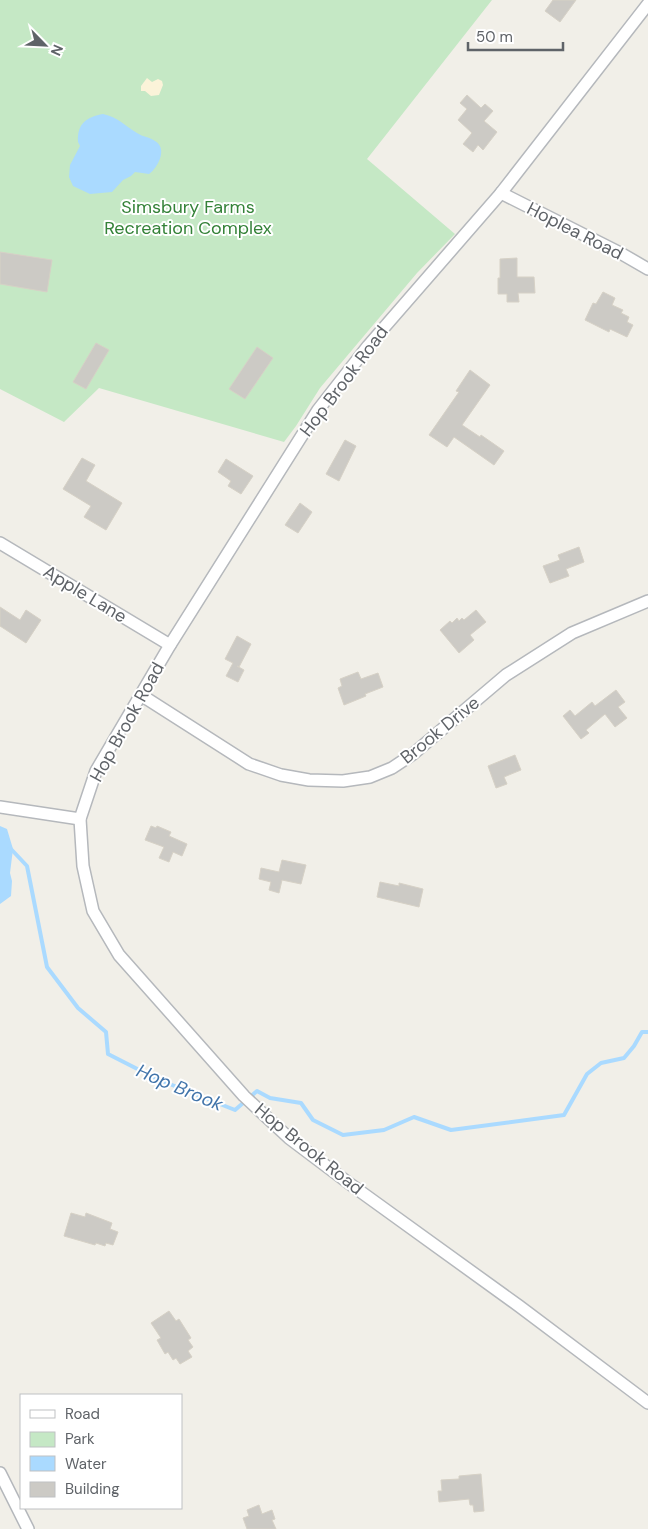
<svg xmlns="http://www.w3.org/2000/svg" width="648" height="1529" viewBox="0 0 648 1529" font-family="'DM Sans',sans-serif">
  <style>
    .green { fill: #c5e8c5 }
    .sand { fill: #fbf3d9 }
    .water { fill: #aadaff }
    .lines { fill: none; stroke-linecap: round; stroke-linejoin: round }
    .stream { stroke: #aadaff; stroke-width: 4 }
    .building { fill: #cccac5; stroke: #d6d1c6 }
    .minor-casing { stroke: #b5b8bc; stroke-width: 14 }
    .minor { stroke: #fff; stroke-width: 11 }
    .labels { text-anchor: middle; stroke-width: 4; stroke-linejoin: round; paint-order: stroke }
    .park-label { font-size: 18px; fill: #348238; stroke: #fff }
    .street-label { font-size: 18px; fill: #5f6368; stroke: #fff }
    .water-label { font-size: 19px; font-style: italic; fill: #4174aa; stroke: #fff }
  </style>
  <rect width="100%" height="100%" fill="#f1efe8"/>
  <polygon class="green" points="0,0 492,0 367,159 455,234 417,273 320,388 296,426 284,442 99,388 64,422 0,389"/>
  <polygon class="sand" points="147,78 152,82 158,79 162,81 163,85 159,95 151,96 145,91 141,91 141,86"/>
  <g class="water">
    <path d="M103,114C118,117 125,126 137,133C143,137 150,137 155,141C168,148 158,168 149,174L135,172L131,176L123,180L112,192L90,194L73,186L69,177L70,165L80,146L78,142C77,123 87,117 103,114Z"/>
    <polygon points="0,826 7,829 13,849 10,873 12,881 11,896 0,904"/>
  </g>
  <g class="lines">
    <polyline class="stream" points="10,848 27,866 47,967 78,1008 106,1032 108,1054 157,1079 235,1110 257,1091 270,1098 301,1103 313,1120 343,1135 384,1130 414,1117 451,1130 564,1115 587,1074 601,1063 624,1058 634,1046 642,1032 648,1032"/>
  </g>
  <g class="building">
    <polygon points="553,0 576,0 560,22 545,11"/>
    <polygon points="467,95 481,108 485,104 493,111 484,121 497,132 483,150 478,145 473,152 463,144 472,133 458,120 467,109 460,103"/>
    <polygon points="0,252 52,260 47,292 0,284"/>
    <polygon points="517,258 517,277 534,277 535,293 518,293 519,302 507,302 507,294 498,294 498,278 500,278 500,259"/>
    <polygon points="603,292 615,298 612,305 623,310 621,313 629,317 627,322 633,325 627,337 610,329 609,332 585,320 593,303 596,304"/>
    <polygon points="96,343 109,350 86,389 73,382"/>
    <polygon points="257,347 273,358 245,399 229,389"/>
    <polygon points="470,370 490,385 462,425 480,437 481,435 504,451 494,465 454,437 447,447 429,435 459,392 456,391"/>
    <polygon points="345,440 356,446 339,481 326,474"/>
    <polygon points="82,458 95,465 86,481 122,503 106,530 84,517 91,506 63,489"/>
    <polygon points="226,459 253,476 241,494 228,486 231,481 218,472"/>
    <polygon points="300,503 312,512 298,533 285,525"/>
    <polygon points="579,547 584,562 566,569 569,576 550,583 543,566 560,560 558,555"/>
    <polygon points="0,607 20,620 26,610 41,620 26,643 0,626"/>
    <polygon points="476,610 486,622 470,635 474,640 459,653 440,630 450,621 452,623 457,618 459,621 462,618 464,620"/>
    <polygon points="237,636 251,644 239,667 237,666 244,670 238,682 226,676 233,663 225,659"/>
    <polygon points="358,672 361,679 378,673 383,687 365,694 366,696 344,705 338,688 342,686 340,679"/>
    <polygon points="616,690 625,702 618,707 627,718 615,727 605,714 586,730 589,733 581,739 563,716 570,710 575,716 592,702 595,706"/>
    <polygon points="515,755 521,770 504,777 507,784 496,788 488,766"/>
    <polygon points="151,826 156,828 157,826 171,832 169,836 187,844 182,856 173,852 169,862 159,858 164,847 145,840"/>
    <polygon points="282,860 306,865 301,884 282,880 279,893 269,890 271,882 259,879 261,868 279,872"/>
    <polygon points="380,882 399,886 399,883 423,889 419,907 377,897"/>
    <polygon points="71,1213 85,1217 86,1213 112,1223 110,1229 118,1232 113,1245 106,1243 105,1246 96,1243 95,1245 64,1236"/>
    <polygon points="169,1311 176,1321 179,1319 191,1338 188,1340 193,1347 188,1351 192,1357 180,1364 176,1358 173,1360 168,1352 165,1354 157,1340 161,1338 151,1323"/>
    <polygon points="481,1474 484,1511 474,1512 473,1505 470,1505 469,1499 439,1502 438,1491 442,1491 441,1480 459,1479 459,1476"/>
    <polygon points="259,1505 262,1514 272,1510 275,1519 272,1520 276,1529 247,1529 243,1518 249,1516 247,1510"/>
  </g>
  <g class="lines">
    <g class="minor-casing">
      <g id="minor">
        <polyline points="648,4 501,193 368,346 318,410 170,645 96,771 80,819 83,866 93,911 119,955 244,1096 289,1138 350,1184 519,1306 648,1403"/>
        <polyline points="501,193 622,254 648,269"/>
        <polyline points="0,543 170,645"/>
        <polyline points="141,695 249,764 281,775 309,780 343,781 370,777 392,768 413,754 506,675 572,633 648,601"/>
        <polyline points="0,807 80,819"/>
        <polyline points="0,1473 28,1529"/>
      </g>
    </g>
    <use href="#minor" class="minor"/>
  </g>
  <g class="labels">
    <g class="park-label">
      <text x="188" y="213">Simsbury Farms<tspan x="188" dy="21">Recreation Complex</tspan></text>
    </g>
    <g class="street-label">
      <text transform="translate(575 231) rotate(27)" y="6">Hoplea Road</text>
      <text transform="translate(344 381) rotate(-53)" y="6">Hop Brook Road</text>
      <text transform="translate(85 594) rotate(31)" y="6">Apple Lane</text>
      <text transform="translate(127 722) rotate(-61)" y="6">Hop Brook Road</text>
      <text transform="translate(440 730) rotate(-39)" y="6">Brook Drive</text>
      <text transform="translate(309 1149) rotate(39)" y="6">Hop Brook Road</text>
    </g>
    <g class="water-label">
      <text transform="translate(180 1087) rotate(23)" y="7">Hop Brook</text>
    </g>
  </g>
  <rect x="20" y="1394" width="162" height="115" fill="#ffffff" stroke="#bfc1c3"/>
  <rect x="30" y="1410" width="25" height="8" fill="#ffffff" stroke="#bfc1c3"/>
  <text x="65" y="1419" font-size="15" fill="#5f6368">Road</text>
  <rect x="30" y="1432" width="25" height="15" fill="#c5e8c5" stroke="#bfc1c3"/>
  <text x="65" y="1444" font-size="15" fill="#5f6368">Park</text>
  <rect x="30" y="1456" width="25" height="15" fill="#aadaff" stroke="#bfc1c3"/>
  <text x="65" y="1469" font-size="15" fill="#5f6368">Water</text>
  <rect x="30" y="1482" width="25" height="15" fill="#cccac5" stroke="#bfc1c3"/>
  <text x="65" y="1494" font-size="15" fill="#5f6368">Building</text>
  <g transform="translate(45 45) rotate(114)" stroke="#ffffff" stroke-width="4" paint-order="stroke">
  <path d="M0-4L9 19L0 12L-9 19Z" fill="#5f6368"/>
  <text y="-8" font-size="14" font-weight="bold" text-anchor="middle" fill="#5f6368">N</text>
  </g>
  <path d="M468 42v8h95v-8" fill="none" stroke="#5f6368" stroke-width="2.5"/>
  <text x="476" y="42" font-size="15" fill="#5f6368" stroke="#ffffff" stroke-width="4" paint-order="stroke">50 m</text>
</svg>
